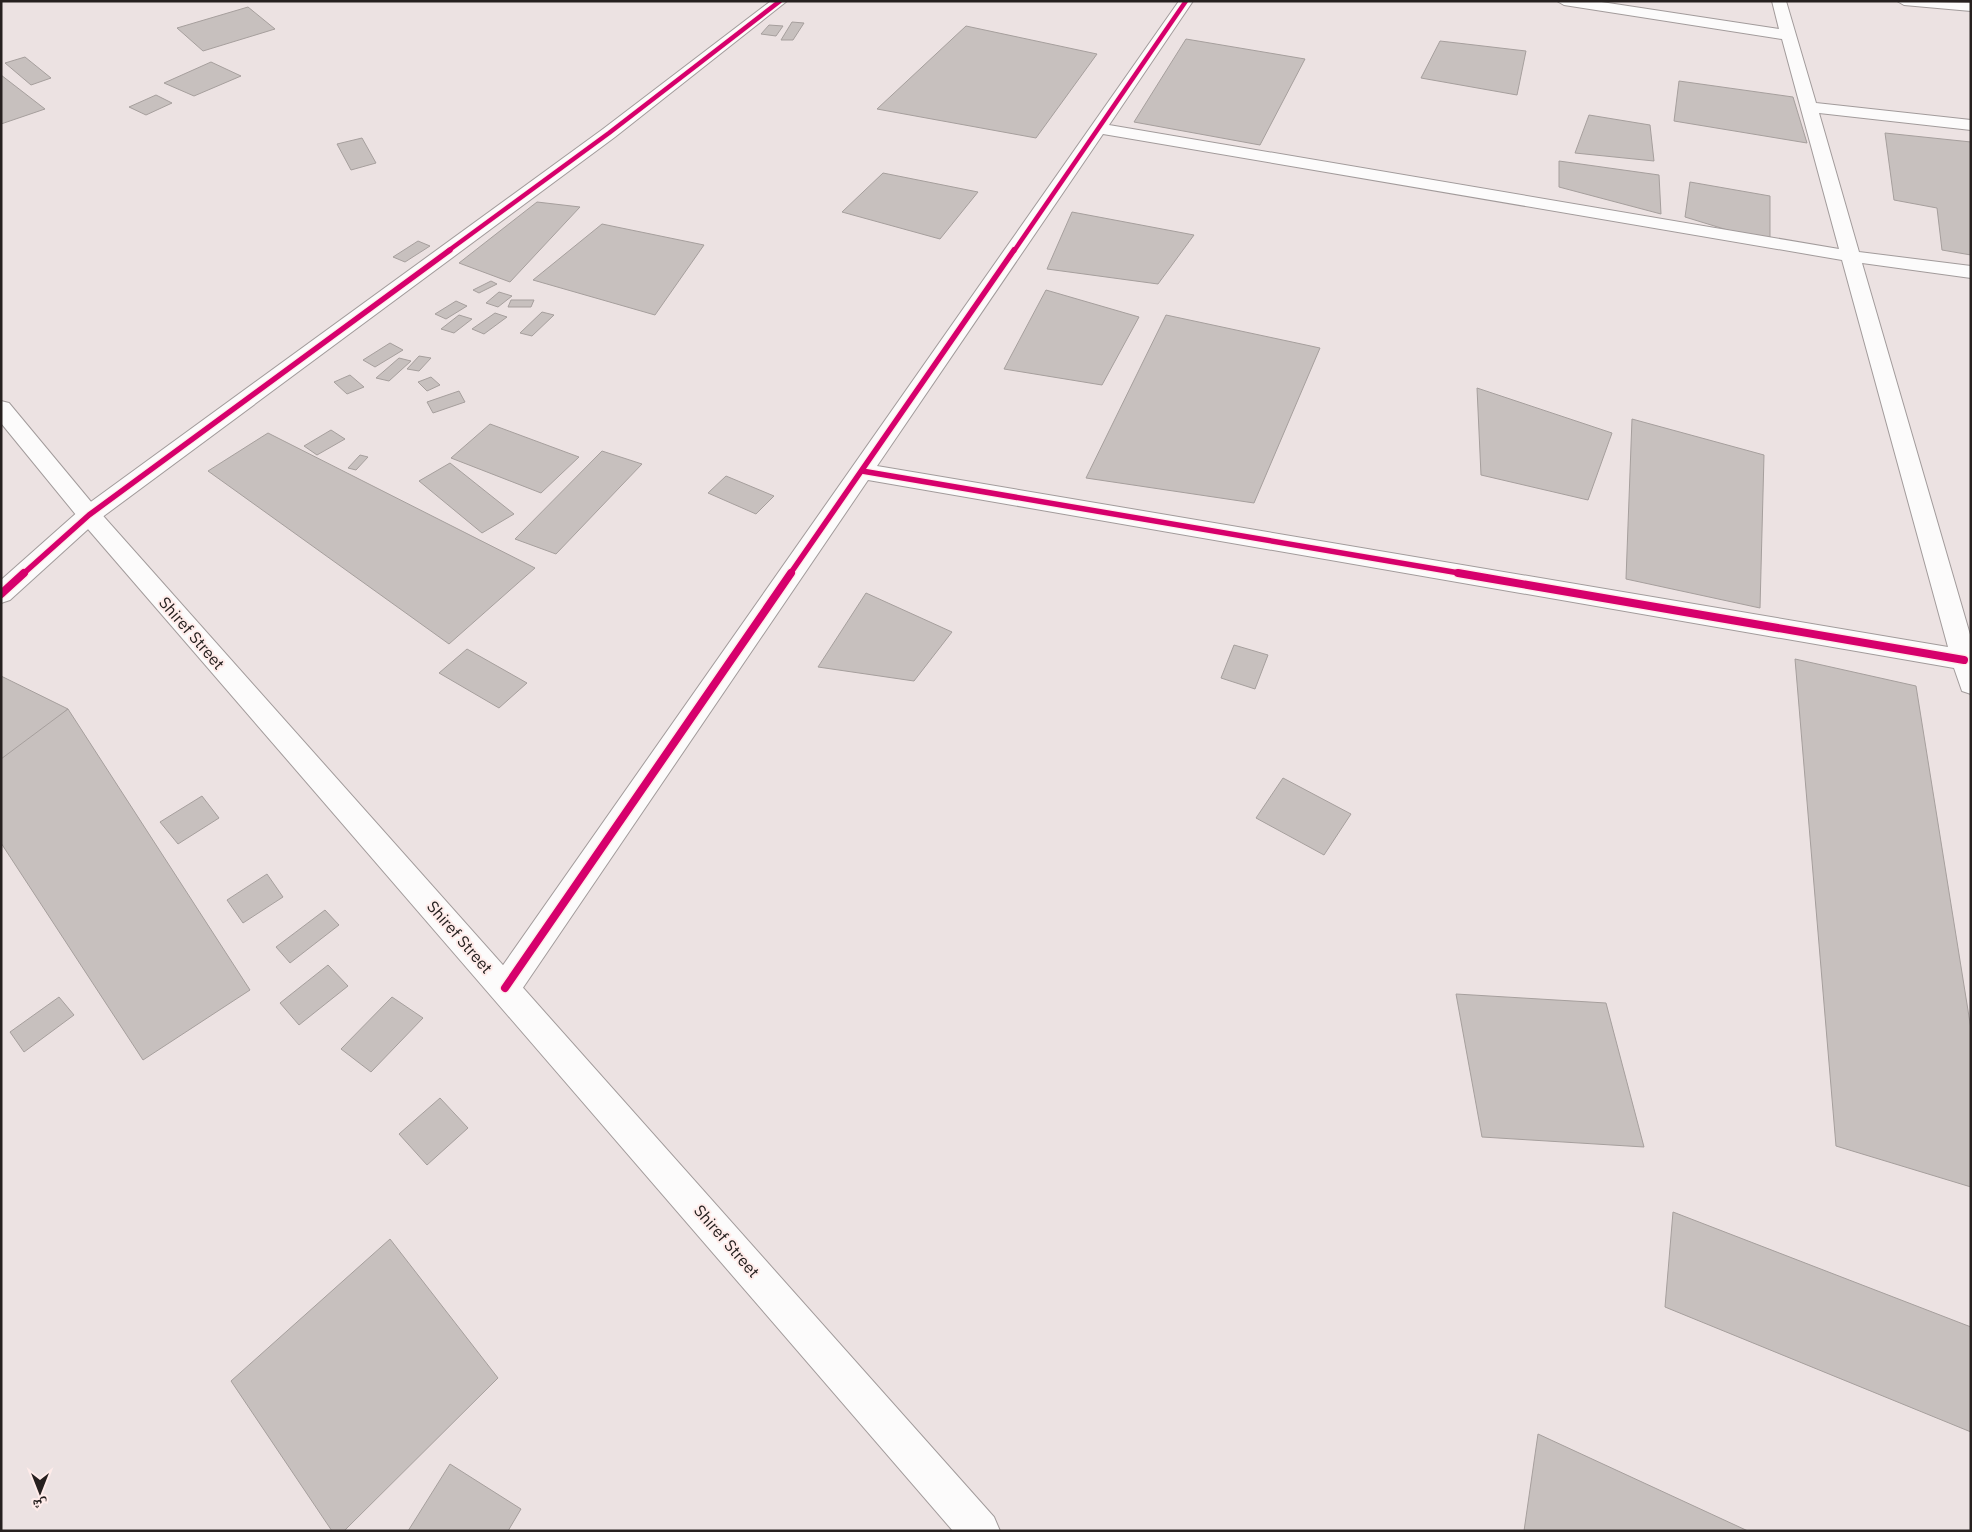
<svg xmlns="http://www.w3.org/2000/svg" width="1972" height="1532" viewBox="0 0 1972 1532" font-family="'IBM Plex Sans','Noto Naskh Arabic',sans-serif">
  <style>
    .building { fill: #c7c0be; stroke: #a69f9d }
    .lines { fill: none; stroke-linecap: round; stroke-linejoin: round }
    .minor-casing { stroke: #a29b9b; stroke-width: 2 }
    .secondary-casing { stroke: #a29b9b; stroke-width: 2 }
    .minor { fill: #fcfbfb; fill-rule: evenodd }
    .secondary { fill: #fcfbfb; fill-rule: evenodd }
    .cycleway-far2-casing { stroke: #ffecea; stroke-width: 6 }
    .cycleway-far1-casing { stroke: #ffecea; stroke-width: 8 }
    .cycleway-casing { stroke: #ffecea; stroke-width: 11 }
    .cycleway-far2 { stroke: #d6006c; stroke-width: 4.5 }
    .cycleway-far1 { stroke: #d6006c; stroke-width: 5.5 }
    .cycleway { stroke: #d6006c; stroke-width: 8 }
    .labels { text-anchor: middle; stroke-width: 4; stroke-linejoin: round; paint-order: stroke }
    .street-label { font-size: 16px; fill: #26201f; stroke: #ffecea }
  </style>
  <rect width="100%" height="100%" fill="#ece2e2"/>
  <g class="building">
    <polygon points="248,7 275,29 203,51 177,28"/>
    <polygon points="792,22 804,23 793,40 781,40"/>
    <polygon points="769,25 783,26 776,36 761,34"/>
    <polygon points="966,26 1097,54 1036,138 877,109"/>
    <polygon points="1186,39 1305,59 1260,145 1134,122"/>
    <polygon points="1440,41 1526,51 1517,95 1421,78"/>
    <polygon points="25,57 51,78 31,85 5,63"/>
    <polygon points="211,62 241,76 194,96 164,83"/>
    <polygon points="1,75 45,109 1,124"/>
    <polygon points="1679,81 1793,97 1807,143 1674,121"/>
    <polygon points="156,95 172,103 146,115 129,107"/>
    <polygon points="1589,115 1650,125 1654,161 1575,153"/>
    <polygon points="1885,133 1971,142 1971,255 1942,250 1937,208 1894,200"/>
    <polygon points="362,138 376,163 351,170 337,144"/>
    <polygon points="1559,161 1659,175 1661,214 1559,187"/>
    <polygon points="883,173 978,192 940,239 842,212"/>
    <polygon points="1690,182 1770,196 1770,243 1685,217"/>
    <polygon points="537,202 580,207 510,282 459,263"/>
    <polygon points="1072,212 1194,235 1158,284 1047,269"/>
    <polygon points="602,224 704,245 655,315 533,280"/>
    <polygon points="418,241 430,246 405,262 393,257"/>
    <polygon points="491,281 497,284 479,293 473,290"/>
    <polygon points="1046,290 1139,317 1102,385 1004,369"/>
    <polygon points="499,292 512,296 498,307 486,303"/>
    <polygon points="511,300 534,300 531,307 508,307"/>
    <polygon points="456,301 467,306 446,319 435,314"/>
    <polygon points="542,312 554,315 532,336 520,333"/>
    <polygon points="495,313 507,317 484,334 472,329"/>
    <polygon points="459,315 472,319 454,333 441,329"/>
    <polygon points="1166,315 1320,348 1254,503 1086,478"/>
    <polygon points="390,343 403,350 375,367 363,360"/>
    <polygon points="419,356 431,358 419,371 407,369"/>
    <polygon points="399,358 411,361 389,381 376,378"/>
    <polygon points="350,375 364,387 347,394 334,382"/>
    <polygon points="431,377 440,385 427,391 418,382"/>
    <polygon points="1477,388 1612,433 1588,500 1481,475"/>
    <polygon points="459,391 465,402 433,413 427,402"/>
    <polygon points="1632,419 1764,455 1760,608 1626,579"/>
    <polygon points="490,424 579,457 541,493 451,458"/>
    <polygon points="331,430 345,439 317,455 304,446"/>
    <polygon points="268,433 535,568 449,644 208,471"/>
    <polygon points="602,451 642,464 556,554 515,539"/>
    <polygon points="360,455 368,457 356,470 348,468"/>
    <polygon points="450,463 514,514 482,533 419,481"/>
    <polygon points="726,476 774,496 756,514 708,493"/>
    <polygon points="866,593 952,632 914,681 818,667"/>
    <polygon points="1234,645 1268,655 1255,689 1221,678"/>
    <polygon points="467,649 527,683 499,708 439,673"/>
    <polygon points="1795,659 1916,686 1971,1029 1971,1187 1836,1146"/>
    <polygon points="1,676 68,709 1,764"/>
    <polygon points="68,709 250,990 143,1060 1,843 1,759"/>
    <polygon points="1283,778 1351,814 1324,855 1256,818"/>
    <polygon points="202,796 219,818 178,844 160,822"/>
    <polygon points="267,874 283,897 243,923 227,900"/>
    <polygon points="325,910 339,925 290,963 276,947"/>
    <polygon points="328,965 348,986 299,1025 280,1003"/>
    <polygon points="1456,994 1606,1003 1644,1147 1482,1137"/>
    <polygon points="59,997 74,1015 24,1052 10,1032"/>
    <polygon points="392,997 423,1018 371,1072 341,1049"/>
    <polygon points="440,1098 468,1128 427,1165 399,1134"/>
    <polygon points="1673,1212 1971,1327 1971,1432 1665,1307"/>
    <polygon points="390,1239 498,1378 344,1531 332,1531 231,1381"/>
    <polygon points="1538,1434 1748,1531 1524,1531"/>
    <polygon points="450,1464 521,1509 508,1531 408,1531"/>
  </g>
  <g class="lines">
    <g class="minor-casing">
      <g id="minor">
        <polygon points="771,1 787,1 615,137 97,521 10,600 1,603 1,580 81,509 603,129"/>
        <path d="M1179,1H1193L1109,125L1839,249L1782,39L1564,5L1557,1H1595L1779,29L1772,1H1786L1816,103L1971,120V130L1819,113L1859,252L1971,266V278L1862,263L1971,638V694L1962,691L1954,668L868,480L516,998L505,1003L494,998L489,988L494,978ZM1103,134L1842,260L1948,647L877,466Z"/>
        <polygon points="1897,1 1971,3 1971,11 1904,5"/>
      </g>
    </g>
    <g class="secondary-casing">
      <polygon id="secondary" points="1,401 9,403 97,509 994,1517 1000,1531 953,1531 81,521 1,423"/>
    </g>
    <use href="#minor" class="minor"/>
    <use href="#secondary" class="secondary"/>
    <g class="cycleway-far2-casing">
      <g id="cycleway-far2">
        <polyline points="448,251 609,133 780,1"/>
        <polyline points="1014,251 1186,1"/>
      </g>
    </g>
    <g class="cycleway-far1-casing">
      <g id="cycleway-far1">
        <polyline points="862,471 1465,574"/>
        <polyline points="23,574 89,515 450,250"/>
        <polyline points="790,574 1014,250"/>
      </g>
    </g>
    <g class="cycleway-casing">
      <g id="cycleway">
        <polyline points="1458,573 1964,660"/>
        <polyline points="1,594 24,573"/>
        <polyline points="505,988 791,573"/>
      </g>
    </g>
    <use href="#cycleway-far2" class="cycleway-far2"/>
    <use href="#cycleway-far1" class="cycleway-far1"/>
    <use href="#cycleway" class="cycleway"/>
  </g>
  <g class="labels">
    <g class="street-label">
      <text transform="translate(192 633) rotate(49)" y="6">Shiref Street</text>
      <text transform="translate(460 937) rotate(49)" y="6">Shiref Street</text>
      <text transform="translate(727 1241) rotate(49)" y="6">Shiref Street</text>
    </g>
  </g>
  <rect width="1972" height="1532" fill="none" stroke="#26201f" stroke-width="5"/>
  <g transform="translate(40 1492) rotate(180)" stroke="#ffecea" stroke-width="4" paint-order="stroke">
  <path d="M0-4L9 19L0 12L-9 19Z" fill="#26201f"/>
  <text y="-8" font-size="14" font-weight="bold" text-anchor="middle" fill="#26201f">ش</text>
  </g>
</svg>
